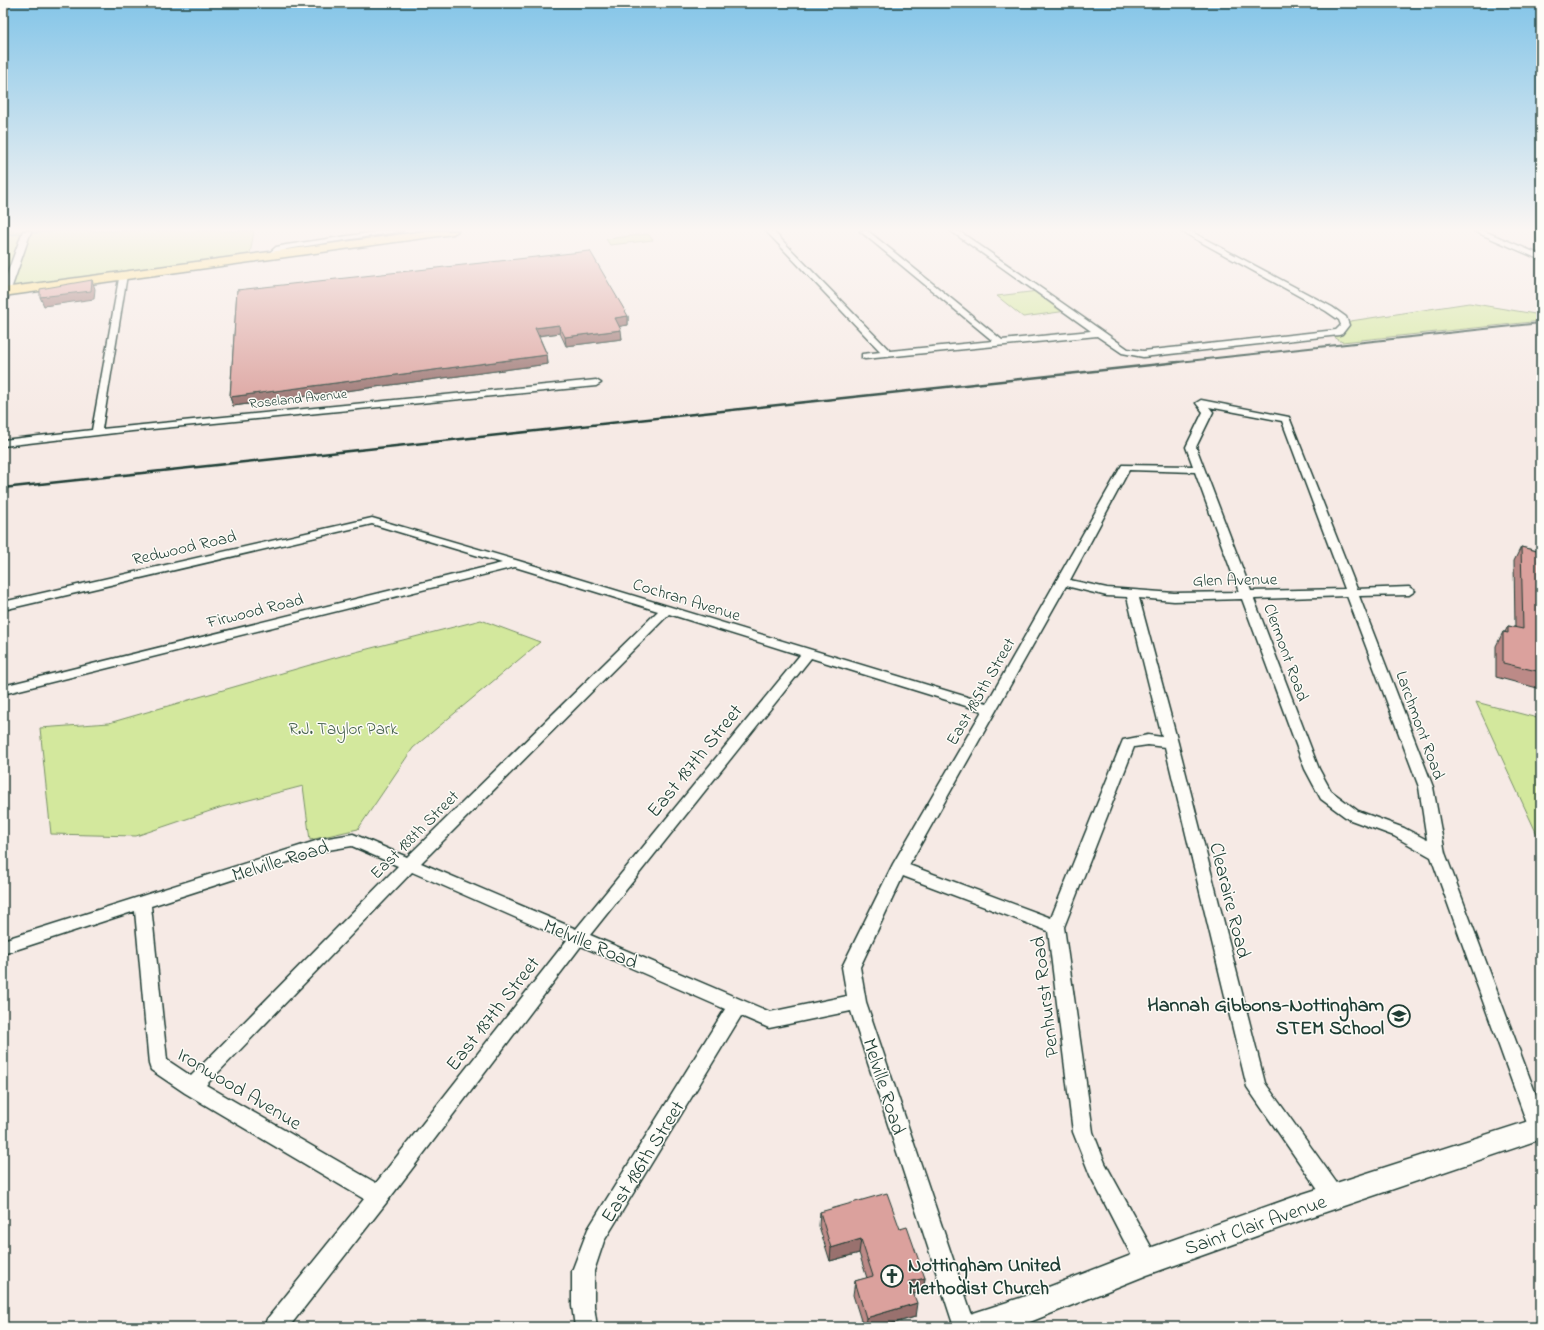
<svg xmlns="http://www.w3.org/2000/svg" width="1544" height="1330" viewBox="0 0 1544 1330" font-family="'Indie Flower',sans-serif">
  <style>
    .green { fill: #d3e89d; stroke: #799268 }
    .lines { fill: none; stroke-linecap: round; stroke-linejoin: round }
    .stream { stroke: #629ea0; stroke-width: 2 }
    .minor-casing { stroke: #1f3d34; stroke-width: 3 }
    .tertiary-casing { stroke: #1f3d34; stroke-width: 3 }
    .primary-casing { stroke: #1f3d34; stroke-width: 3 }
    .minor { fill: #fdfcf7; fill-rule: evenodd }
    .tertiary { fill: #fdfcf7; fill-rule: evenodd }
    .primary { fill: #fddf80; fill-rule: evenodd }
    .rail-far1 { stroke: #1f3d34; stroke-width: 2 }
    .rail { stroke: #1f3d34; stroke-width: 2.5 }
    .wall { fill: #bc8a87; stroke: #1f3d34 }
    .shaded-wall { fill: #99716e; stroke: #1f3d34 }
    .building { fill: #dba19d; stroke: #1f3d34 }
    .labels { text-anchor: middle; stroke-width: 3; stroke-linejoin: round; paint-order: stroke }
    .far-street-label { font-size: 14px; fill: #1f3d34; stroke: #fdfcf7 }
    .street-label { font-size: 17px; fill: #1f3d34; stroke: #fdfcf7 }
    .park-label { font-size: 17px; fill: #435f49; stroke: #fdfcf7 }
    .near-street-label { font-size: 20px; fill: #1f3d34; stroke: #fdfcf7 }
    .near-poi-label { font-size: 20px; font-weight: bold; fill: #1f3d34; stroke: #fdfcf7; text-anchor: end }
  </style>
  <rect width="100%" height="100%" fill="#f6eae5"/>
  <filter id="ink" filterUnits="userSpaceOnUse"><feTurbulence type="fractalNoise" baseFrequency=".025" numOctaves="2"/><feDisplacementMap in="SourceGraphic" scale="8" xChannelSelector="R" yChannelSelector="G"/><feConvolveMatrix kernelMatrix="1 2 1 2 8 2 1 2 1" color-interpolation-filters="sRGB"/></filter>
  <g filter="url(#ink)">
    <g class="green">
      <polygon points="3,231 254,231 250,254 104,275 3,292"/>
      <polygon points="648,234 653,240 610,245 606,239"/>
      <polygon points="1038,291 1067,311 1023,317 997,296"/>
      <polygon points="1469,303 1541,315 1541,321 1342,342 1328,333 1339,332 1344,322"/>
      <polygon points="481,620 540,642 413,748 358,829 310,840 303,786 222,807 136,836 51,834 40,728 109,723 348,654"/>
      <polygon points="1476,702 1541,719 1541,843"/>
    </g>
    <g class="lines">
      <polyline class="stream" points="3,235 56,231"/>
      <g class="minor-casing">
        <g id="minor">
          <polygon points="382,231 403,231 287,249 271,257 267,255 276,247 286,245"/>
          <polygon points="766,231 773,231 890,351 993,341 860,231 868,231 1002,340 1091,331 951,231 959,231 1128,349 1143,351 1336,330 1341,325 1339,320 1326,311 1181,231 1190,231 1332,307 1346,317 1349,325 1342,334 1339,335 1143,357 1122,353 1097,336 865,359 862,358 862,354 881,352"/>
          <polygon points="1474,231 1484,231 1541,255 1541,260"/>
          <polygon points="120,273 127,275 102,429 596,380 601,383 596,386 132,431 3,446 3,440 92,430"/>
          <path d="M1201,400L1289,417L1357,589L1409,587L1415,591L1409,595L1359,596L1433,787L1445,853L1541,1108V1137L1532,1135L1529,1129L1431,857L1394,836L1348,819L1321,799L1305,769L1242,599L1174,601L1139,598L1178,743L1265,1083L1341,1189L1344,1196L1341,1203L1334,1206L1327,1203L1247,1087L1165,747L1148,745L1134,747L1064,927L1093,1132L1105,1163L1155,1254L1158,1262L1155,1270L1147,1273L1139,1270L1090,1175L1073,1132L1048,931L903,876L860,967L866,1002L976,1327H954L851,1011L769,1028L741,1016L604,1241L594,1271V1306L597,1327H575L572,1306V1271L588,1229L725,1009L581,946L386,1203L289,1327H264L267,1319L364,1199L185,1093L151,1070L149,1064L135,911L3,954V940L322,839L353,834L407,857L658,611L515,567L3,694V686L502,563L372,524L3,610V602L372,518L519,561L987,703L1122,465L1193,466L1186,447L1203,412L1196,403ZM1209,407L1282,421L1345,589L1251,591L1196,447L1213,412ZM1129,470L1195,472L1239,592L1174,593L1107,588L1070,580ZM1066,586L1107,596L1127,597L1162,737L1148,735L1123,740L1051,918L909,865ZM1347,596L1419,787L1427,840L1404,828L1358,811L1331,791L1319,769L1254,599ZM669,614L800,655L576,929L421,863ZM811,658L982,711L893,864L842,967L847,996L770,1012L590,935ZM352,846L398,866L191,1076L167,1060L151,906L322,851ZM412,872L567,940L376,1183L206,1085Z"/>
        </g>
      </g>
      <g class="tertiary-casing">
        <g id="tertiary">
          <polygon points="23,231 31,231 8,298 3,301 3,285"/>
          <polygon points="1541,1117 1541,1139 1302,1220 1147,1275 1020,1326 957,1327 961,1317 1020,1298 1147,1249 1302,1194"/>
        </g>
      </g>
      <g class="primary-casing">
        <polygon id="primary" points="426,231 458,231 453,234 3,296 3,288"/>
      </g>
      <use href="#minor" class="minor"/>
      <use href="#tertiary" class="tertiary"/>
      <use href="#primary" class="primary"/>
      <polyline class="rail-far1" points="1169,363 1541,323"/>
      <polyline class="rail" points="3,488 1179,362"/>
    </g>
    <g class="wall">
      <polygon points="237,290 628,316 628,325 619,326 622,339 566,346 560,333 539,336 547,355 548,364 233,406 230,397"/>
      <polygon points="1521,547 1541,552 1541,689 1496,677 1496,646 1503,632 1505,632 1508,626 1515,627 1514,561"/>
      <polygon points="820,1212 900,1229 925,1278 923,1291 914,1294 915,1317 880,1327 863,1327 853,1295 855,1281 867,1278 859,1253 830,1261 819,1226"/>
    </g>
    <g class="shaded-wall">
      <polygon points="92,280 95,289 94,299 44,306 40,297"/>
      <polygon points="628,316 628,325 616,327 615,318"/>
      <polygon points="559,325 560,333 536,336 535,328"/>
      <polygon points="621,330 622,339 566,346 565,337"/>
      <polygon points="547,355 548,364 233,406 230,397"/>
      <polygon points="861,1239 859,1253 830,1261 831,1248"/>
      <polygon points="925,1278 923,1291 907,1296 909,1282"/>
      <polygon points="917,1303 915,1317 880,1327 865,1327 866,1318"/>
    </g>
    <g class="building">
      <polygon points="590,251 628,316 615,318 621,330 565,337 559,325 535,328 547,355 230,397 237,290"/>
      <polygon points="92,280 91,291 40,297 40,289"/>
      <polygon points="1521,547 1541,552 1541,672 1503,663 1503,632 1508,633 1508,626 1523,629"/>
      <polygon points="887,1193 900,1229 907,1227 925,1278 909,1282 917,1303 866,1318 855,1281 873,1276 861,1239 831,1248 820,1212"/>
      <polygon points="512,1325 512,1327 506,1327"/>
    </g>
  </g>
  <linearGradient id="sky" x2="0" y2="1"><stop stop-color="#84c5e8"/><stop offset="0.55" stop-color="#fbf6f3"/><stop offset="1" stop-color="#fbf6f3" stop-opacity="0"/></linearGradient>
  <rect width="1544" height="418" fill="url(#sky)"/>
  <defs>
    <g id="school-ring" transform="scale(1.15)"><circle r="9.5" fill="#fdfcf7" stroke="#1f3d34" stroke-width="1.5"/><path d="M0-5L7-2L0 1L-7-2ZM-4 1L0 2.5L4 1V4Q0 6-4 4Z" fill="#1f3d34"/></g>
    <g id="church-ring" transform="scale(1.15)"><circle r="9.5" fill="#fdfcf7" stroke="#1f3d34" stroke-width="1.5"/><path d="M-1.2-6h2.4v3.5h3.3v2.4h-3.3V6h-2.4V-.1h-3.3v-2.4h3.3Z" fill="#1f3d34"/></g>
  </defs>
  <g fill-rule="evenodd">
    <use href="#school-ring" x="1399" y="1016"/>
    <use href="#church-ring" x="892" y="1276"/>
  </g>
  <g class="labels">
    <g class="far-street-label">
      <text transform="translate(298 398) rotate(-6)" y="5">Roseland Avenue</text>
    </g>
    <g class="street-label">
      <text transform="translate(184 547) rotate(-13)" y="6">Redwood Road</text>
      <text transform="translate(1235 579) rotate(-1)" y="6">Glen Avenue</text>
      <text transform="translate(687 599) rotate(17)" y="6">Cochran Avenue</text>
      <text transform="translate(255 610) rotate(-14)" y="6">Firwood Road</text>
      <text transform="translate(1287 652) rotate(70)" y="6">Clermont Road</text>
      <text transform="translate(980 691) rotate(-60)" y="6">East 185th Street</text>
      <text transform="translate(1421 725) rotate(70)" y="6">Larchmont Road</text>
      <text transform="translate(414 834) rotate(-45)" y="6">East 188th Street</text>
    </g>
    <g class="park-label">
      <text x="343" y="734">R.J. Taylor Park</text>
    </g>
    <g class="near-street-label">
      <text transform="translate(694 760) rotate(-51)" y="7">East 187th Street</text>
      <text transform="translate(280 860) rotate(-17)" y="7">Melville Road</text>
      <text transform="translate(1231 900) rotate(76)" y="7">Clearaire Road</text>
      <text transform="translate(591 943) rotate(23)" y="7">Melville Road</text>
      <text transform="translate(1044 997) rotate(-97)" y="7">Penhurst Road</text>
      <text transform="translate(492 1013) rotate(-52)" y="7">East 187th Street</text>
      <text transform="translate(885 1086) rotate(72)" y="7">Melville Road</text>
      <text transform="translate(240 1088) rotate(31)" y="7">Ironwood Avenue</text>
      <text transform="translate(642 1161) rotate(-58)" y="7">East 186th Street</text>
      <text transform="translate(1255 1224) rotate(-19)" y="7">Saint Clair Avenue</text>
    </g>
    <g class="near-poi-label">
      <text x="1384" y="1011">Hannah Gibbons-Nottingham<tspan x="1384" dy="23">STEM School</tspan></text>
      <text x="908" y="1271" text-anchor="start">Nottingham United<tspan x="908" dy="23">Methodist Church</tspan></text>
    </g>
  </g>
  <rect width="1544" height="1330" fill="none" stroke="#fdfcf7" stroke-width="16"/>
  <rect x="8" y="8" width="1528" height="1314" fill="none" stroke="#1f3d34" stroke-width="1.5" filter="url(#ink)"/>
</svg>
